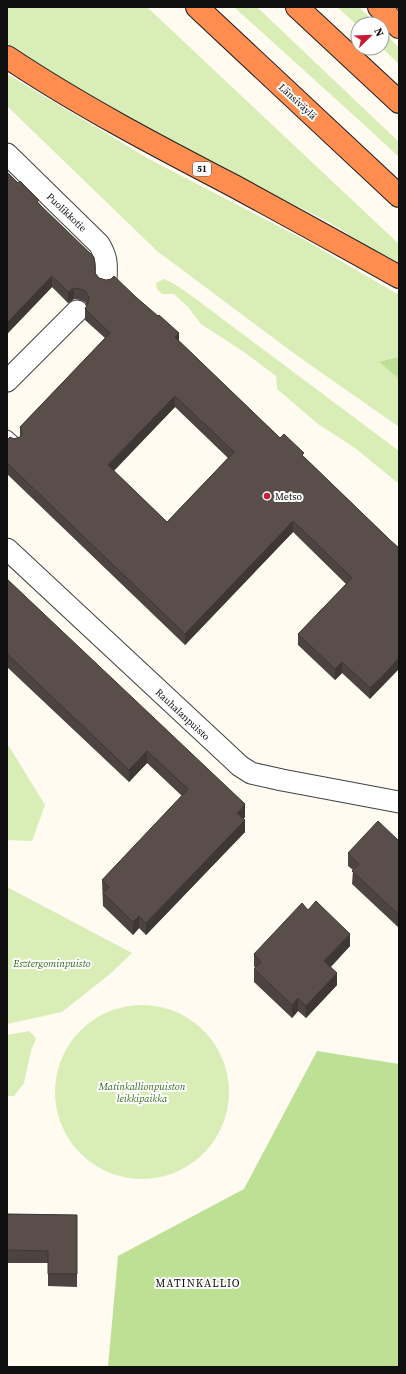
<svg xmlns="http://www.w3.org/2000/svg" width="406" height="1374" viewBox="0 0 406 1374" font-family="'Source Serif 4',serif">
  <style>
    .green { fill: #d9eeb6 }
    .forest { fill: #bee094 }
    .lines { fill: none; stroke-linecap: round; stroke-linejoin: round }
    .lane-casing { stroke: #424242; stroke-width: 13 }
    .street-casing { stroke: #424242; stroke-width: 23 }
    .highway-casing { stroke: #202020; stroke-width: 24 }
    .lane { stroke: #fff; stroke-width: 11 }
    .street { stroke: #fff; stroke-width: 21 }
    .highway { stroke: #ff8d4f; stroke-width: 22 }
    .wall { fill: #4d4340; fill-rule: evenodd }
    .shaded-wall { fill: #3e3734 }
    .building { fill: #594e4a; stroke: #3e3734; fill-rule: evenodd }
    .poi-dot { fill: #cc1a35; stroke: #fff; stroke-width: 1.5 }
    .labels { text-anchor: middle; stroke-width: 4; stroke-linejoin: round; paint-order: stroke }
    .shield { fill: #fff; stroke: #575757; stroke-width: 1 }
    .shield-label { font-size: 9px; font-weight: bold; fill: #0f0f0f }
    .street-label { font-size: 10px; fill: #0f0f0f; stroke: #fff }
    .poi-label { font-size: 10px; fill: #0f0f0f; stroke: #fff; text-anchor: start }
    .park-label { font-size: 10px; font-style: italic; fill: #336d19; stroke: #fff }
    .neighbourhood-label { font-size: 11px; letter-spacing: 1px; fill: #0f0f0f; stroke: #fff }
  </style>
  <rect width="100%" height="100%" fill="#fffbf1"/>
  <g class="green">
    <polygon points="7,7 147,7 399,244 399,266 327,221 260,188 132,120 34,62 7,43"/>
    <polygon points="234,7 257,7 399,142 399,157 361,122"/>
    <polygon points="337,7 359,7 376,24 358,24 358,26"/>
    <polygon points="382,30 399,48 399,64 382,48"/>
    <polygon points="7,74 149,159 303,239 399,295 399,359 395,357 379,362 399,379 399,427 299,357 157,251 7,106"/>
    <polygon points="164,279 173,283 196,299 399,451 399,484 355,448 318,424 277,389 276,376 244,352 201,324 188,307 174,294 162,294 157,289 156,283"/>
    <polygon points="7,743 45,805 32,841 7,840"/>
    <polygon points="7,887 132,953 110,974 62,1012 7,1024"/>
    <circle cx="142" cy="1092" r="87"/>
    <polygon points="29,1031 36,1038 31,1051 24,1083 14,1096 7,1096 7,1035"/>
  </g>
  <g class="forest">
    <polygon points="396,357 399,359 399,379 379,362"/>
    <polygon points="317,1051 399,1064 399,1367 108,1367 118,1256 244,1189"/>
  </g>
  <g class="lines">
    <g class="lane-casing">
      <polyline id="lane" points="7,436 15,443"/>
    </g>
    <g class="street-casing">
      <g id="street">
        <path d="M7,154L99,244C107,257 107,264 106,279"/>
        <polyline points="7,381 77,311"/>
        <polyline points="7,549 240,766 251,773 282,780 399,802"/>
      </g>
    </g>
    <g class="highway-casing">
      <g id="highway">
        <polyline points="197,7 399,196"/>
        <polyline points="297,7 399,102"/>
        <polyline points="379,7 399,27"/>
        <path d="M7,57C79,105 157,146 234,186C289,216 344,246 399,277"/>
      </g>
    </g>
    <use href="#lane" class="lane"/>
    <use href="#street" class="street"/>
    <use href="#highway" class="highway"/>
  </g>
  <g class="wall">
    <path d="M7,172L39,203L99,278L179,341L280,438L304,457L389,539L370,699L342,673L335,680L298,645V634L346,584L293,532L185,645L7,474V440L20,437V427L105,338L85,320V309L87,306L85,302L80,300L74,299L68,303L52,287L7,334ZM175,407L228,458L167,522L114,471Z"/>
    <polygon points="7,579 245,817 243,819 245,832 146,935 139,928 133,935 103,906 102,880 182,796 147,763 129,782 7,667"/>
    <polygon points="399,841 399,928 352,884 353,870 348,866 348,853"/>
    <polygon points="308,910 350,946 331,967 337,985 306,1018 298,1011 292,1018 254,982 254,969 255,968 254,966 254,954"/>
    <polygon points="7,1214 77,1215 77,1287 48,1286 48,1263 7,1263"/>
  </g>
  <g class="shaded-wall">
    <polygon points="52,276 52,287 7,334 7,323"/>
    <polygon points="74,288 74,299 68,303 68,292"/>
    <polygon points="179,333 179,344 175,337"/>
    <polygon points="175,396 175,407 108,476 108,465"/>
    <polygon points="293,521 293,532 185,645 185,634"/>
    <polygon points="399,658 399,669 370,699 370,688"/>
    <polygon points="342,662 342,673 335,680 335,669"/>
    <polygon points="147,751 147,763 129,782 129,770"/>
    <polygon points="245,804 245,817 237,825 237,813"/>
    <polygon points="245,820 245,832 146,935 146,923"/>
    <polygon points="139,916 139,928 133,935 133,922"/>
    <polygon points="350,934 350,946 324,973 324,961"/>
    <polygon points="337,973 337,985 306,1018 306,1006"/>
    <polygon points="298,998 298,1011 292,1018 292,1005"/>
  </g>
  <g class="building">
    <path d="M7,172L18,183L20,181L39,200L37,202L94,257L95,273L99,278L106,280L111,279L114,276L137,298L158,316L159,315L179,333L175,337L280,438L284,434L304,453L302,455L389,539L399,548V658L370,688L342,662L335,669L298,634L352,578L293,521L185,634L7,463V440L10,437L14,439L20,437L22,433L20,427L110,333L85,309L88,303L89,297L85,291L80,289L74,288L68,292L52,276L7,323ZM175,396L234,452L167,522L108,465Z"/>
    <polygon points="7,579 245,804 237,813 245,820 146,923 139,916 133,922 103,893 109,887 102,880 188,789 147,751 129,770 7,654"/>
    <polygon points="378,821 399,841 399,915 352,871 359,864 348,853"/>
    <polygon points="316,901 350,934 324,961 337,973 306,1006 298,998 292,1005 254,969 261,962 254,954 302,903 308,910"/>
    <polygon points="7,1214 77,1215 77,1274 48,1274 48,1251 7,1250"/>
  </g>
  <circle class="poi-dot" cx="267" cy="496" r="4"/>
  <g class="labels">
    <rect class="shield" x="193" y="162" width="18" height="14" rx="3"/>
    <g class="shield-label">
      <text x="202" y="172">51</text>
    </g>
    <g class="street-label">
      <text transform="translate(298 101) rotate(43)" y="4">Länsiväylä</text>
      <text transform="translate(67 212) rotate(44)" y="4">Puolikkotie</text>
      <text transform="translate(183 714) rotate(43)" y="4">Rauhalanpuisto</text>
    </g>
    <g class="poi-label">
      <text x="275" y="500">Metso</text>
    </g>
    <g class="park-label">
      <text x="52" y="967">Esztergominpuisto</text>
      <text x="142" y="1090">Matinkallionpuiston<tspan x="142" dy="12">leikkipaikka</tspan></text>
    </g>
    <g class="neighbourhood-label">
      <text x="198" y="1287">MATINKALLIO</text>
    </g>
  </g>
  <rect width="406" height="1374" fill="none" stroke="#0f0f0f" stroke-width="16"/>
  <g transform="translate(370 36) rotate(67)"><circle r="19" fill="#ffffff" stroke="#9f9f9f"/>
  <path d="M0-3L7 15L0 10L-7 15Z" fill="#cc1a35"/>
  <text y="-6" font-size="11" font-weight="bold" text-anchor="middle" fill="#0f0f0f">N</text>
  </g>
</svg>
